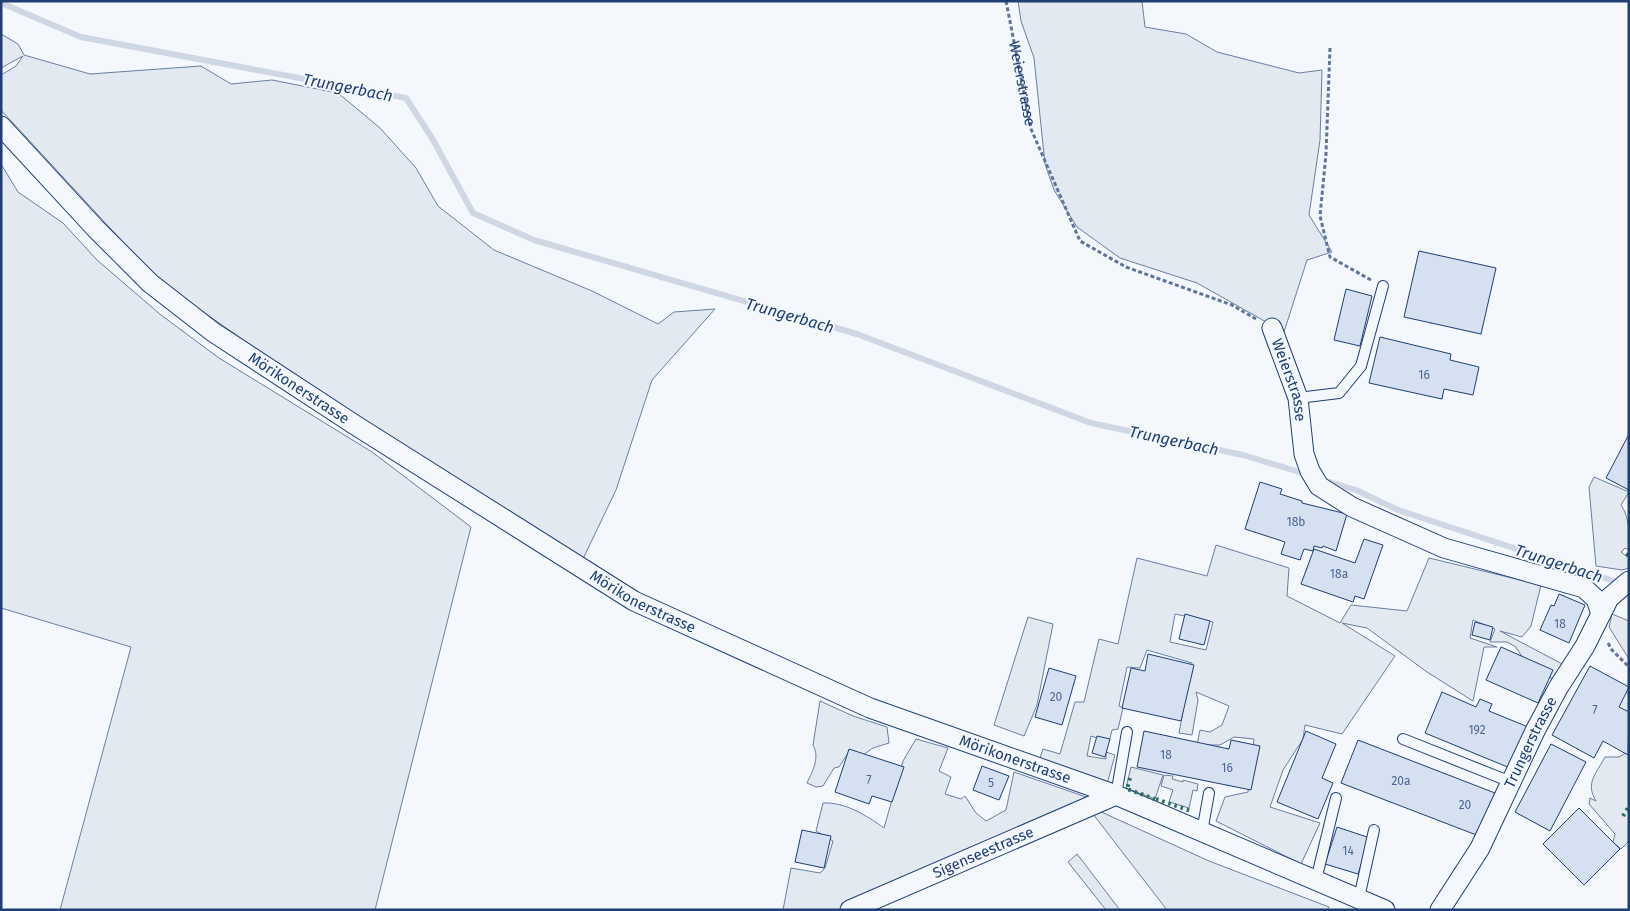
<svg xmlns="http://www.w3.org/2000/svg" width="1630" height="911" viewBox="0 0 1630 911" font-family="'Fira Sans',sans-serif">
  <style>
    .green { fill: #e3e9f0; stroke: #687fa3; fill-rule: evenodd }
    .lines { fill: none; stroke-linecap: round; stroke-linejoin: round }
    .stream { stroke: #cfd7e4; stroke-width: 6 }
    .building { fill: #d5e0f0; stroke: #1d3f73 }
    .service-casing { stroke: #1d3f73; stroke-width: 12 }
    .minor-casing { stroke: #1d3f73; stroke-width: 21 }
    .path { stroke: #5e769c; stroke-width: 3; stroke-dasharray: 4 2.5; stroke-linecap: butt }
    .service { stroke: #f4f7fb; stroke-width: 10 }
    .minor { stroke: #f4f7fb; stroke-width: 19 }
    .hedge { stroke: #2c6c60; stroke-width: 4; stroke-dasharray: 2.5 4; stroke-linecap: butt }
    .labels { text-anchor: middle; stroke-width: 4; stroke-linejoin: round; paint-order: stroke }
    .number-label { font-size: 12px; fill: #4b6792 }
    .street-label { font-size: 15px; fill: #1d3f73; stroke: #f4f7fb }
    .water-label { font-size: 16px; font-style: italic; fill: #1d3f73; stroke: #f4f7fb }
  </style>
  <rect width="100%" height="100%" fill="#f4f7fb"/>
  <g class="green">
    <polygon points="1018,1 1142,1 1145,27 1186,34 1217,52 1299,73 1322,70 1320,140 1309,215 1332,252 1307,260 1284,332 1197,283 1120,258 1077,227 1054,190 1045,164 1034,58 1021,21"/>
    <polygon points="1,34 18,44 24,55 90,74 201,66 231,84 272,80 338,93 380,128 416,168 438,206 494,250 592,291 658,324 674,312 715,309 652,380 616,490 581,563 305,383 159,281 1,110 1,75 16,66 23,56 1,68"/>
    <polygon points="1,164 18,192 63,223 97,260 161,315 219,358 372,452 471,527 375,910 60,910 131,647 1,608"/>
    <path d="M1594,477L1629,492L1621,505C1630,518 1629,535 1629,550L1625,548L1621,552L1629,558V568L1622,570L1596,566L1589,487Z"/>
    <path d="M1216,545L1289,568L1287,596L1340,623L1351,605L1407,611L1429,558L1541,585L1531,626L1522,637L1500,631L1564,665L1555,679L1550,678V672L1525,661L1516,647L1507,642H1490L1495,629L1473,620L1470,638L1497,647H1484L1473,701L1427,672L1367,628L1342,623L1395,656L1342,734L1305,725L1303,739L1283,770L1270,807L1320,823L1301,864L1216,821L1225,797L1248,792L1254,739L1234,737L1220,745H1197L1200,730L1210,732L1222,725L1229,706L1196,692L1198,700L1192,735L1179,733L1192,663L1147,650L1140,668L1127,667L1119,706L1123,708L1118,729L1112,730L1109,742L1091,736L1087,756L1106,759V752L1115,755L1107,784L1064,766L1039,761L1043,749L1060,754L1075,702H1084L1099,639L1118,644L1137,558L1207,576ZM1175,614L1213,622L1206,650L1170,642Z"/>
    <polygon points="1612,614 1629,621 1629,659 1609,627"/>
    <polygon points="1028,617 1053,624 1037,705 1024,736 994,725"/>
    <polygon points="1625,691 1629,694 1629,715 1616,708"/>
    <path d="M820,701L853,716L887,727L889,743L873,748L863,755L848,753L839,767L834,768L823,786L816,787L807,783C813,770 820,758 813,745Z"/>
    <path d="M916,739L948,748L939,771L951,777L945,794L961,799L965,796L976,813L986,821L1006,810L1014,772L1086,797L1071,814L842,910H783L791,868L820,873L825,868L833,841L816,831L823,803C845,802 866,815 884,828L903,761Z"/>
    <path d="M1629,751V841L1621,849L1613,842L1615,834L1589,804L1590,798L1596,801C1585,783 1596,774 1605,757H1619Z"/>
    <polygon points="1131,767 1163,775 1155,799 1126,788"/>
    <polygon points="1164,775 1173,776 1172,779 1183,782 1183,780 1198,784 1197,791 1193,790 1189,808 1169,802 1173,790 1161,786"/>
    <polygon points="1086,805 1209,861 1329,907 1327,910 1167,910"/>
    <polygon points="1077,854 1120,910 1106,910 1068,862"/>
  </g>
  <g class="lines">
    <g class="stream">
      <polyline points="1,3 81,37 406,98 432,138 473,213 534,240 857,334 1091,423 1243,455 1309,475"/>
      <polyline points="1323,480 1356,490 1398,510 1623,584"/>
    </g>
  </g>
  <g class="building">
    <polygon points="1419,251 1496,268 1481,334 1404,317"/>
    <polygon points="1346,289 1372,296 1360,346 1334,340"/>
    <polygon points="1380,337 1451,354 1450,360 1479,367 1473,395 1444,389 1442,399 1369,383"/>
    <polygon points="1629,434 1629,490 1606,478"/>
    <polygon points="1260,482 1282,489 1280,494 1302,501 1302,503 1347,514 1336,551 1323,546 1322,548 1314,546 1313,551 1304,549 1300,560 1281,554 1285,542 1245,529"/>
    <polygon points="1364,539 1383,545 1364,599 1355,596 1353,602 1301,584 1314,549 1355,563"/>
    <polygon points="1559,594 1585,605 1569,643 1540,630 1551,605 1554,606"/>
    <polygon points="1185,614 1210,621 1204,645 1179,639"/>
    <polygon points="1475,622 1493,627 1490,640 1472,635"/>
    <polygon points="1501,647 1553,670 1538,703 1486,680"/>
    <polygon points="1148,654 1194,665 1181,721 1122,708 1131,668 1145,671"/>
    <polygon points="1590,666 1629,687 1619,707 1629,712 1628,755 1603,741 1594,758 1552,735"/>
    <polygon points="1049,668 1076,676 1062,725 1035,717"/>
    <polygon points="1442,692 1476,707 1480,699 1492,704 1489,711 1528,727 1510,768 1425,733"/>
    <polygon points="1144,731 1229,749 1231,740 1260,746 1251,790 1137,767"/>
    <polygon points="1306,731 1336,744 1322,778 1333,783 1318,819 1277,802"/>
    <polygon points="1097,736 1110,739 1105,757 1092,753"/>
    <polygon points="1358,740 1495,793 1479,836 1341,783"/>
    <polygon points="1551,744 1586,762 1550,831 1515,812"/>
    <polygon points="849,749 904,767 892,802 872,796 869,804 835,792"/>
    <polygon points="982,766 1009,776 999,800 973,790"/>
    <polygon points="1579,808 1620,849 1584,885 1543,844"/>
    <polygon points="1337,827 1370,838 1358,874 1325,864"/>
    <polygon points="802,830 831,836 824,868 795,862"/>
  </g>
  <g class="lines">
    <g class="service-casing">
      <g id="service">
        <polyline points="1298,398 1339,393 1361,366 1383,286"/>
        <polyline points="1403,739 1511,782"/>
        <polyline points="1116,795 1127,732"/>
        <polyline points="1202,832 1209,793"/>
        <polyline points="1316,880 1336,798"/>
        <polyline points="1359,898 1374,830"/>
      </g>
    </g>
    <g class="minor-casing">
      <g id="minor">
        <path id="s2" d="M1,126L96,229L150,283L213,332L355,425L634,601L870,708L1116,795L1385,910"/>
        <path id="s3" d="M1272,328L1298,398L1304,454L1310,471L1319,486L1352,507L1444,548L1584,588L1596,599L1601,614"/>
        <path id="s4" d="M850,910L1116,795"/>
        <path id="s5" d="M1440,910L1480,848L1535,731L1558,688L1585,646L1609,598L1629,581"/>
      </g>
    </g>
    <g class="path">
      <path id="s1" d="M1006,1L1031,129L1080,241L1126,267L1232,305L1256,319"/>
      <polyline points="1330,48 1326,154 1320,216 1330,257 1371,280"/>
      <polyline points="1608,643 1612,650 1629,667"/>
    </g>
    <use href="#service" class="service"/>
    <use href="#minor" class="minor"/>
    <g class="hedge">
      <polyline points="1626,554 1629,556"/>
      <polyline points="1130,778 1127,789 1155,799"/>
      <polyline points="1156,799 1191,811"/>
      <polyline points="1623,816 1629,806"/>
    </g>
  </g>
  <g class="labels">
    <g class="number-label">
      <text x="1424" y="379">16</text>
      <text x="1296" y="526">18b</text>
      <text x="1339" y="578">18a</text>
      <text x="1560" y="628">18</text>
      <text x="1056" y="701">20</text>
      <text x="1595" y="714">7</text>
      <text x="1477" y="734">192</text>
      <text x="1166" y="759">18</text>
      <text x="1227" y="772">16</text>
      <text x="869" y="784">7</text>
      <text x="1401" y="785">20a</text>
      <text x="991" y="787">5</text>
      <text x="1465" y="809">20</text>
      <text x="1348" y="855">14</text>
    </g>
    <g class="street-label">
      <text dy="5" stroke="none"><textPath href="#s1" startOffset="84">Weierstrasse</textPath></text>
      <text dy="5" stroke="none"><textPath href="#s3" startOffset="55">Weierstrasse</textPath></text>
      <text dy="5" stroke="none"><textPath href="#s2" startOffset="399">Mörikonerstrasse</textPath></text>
      <text dy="5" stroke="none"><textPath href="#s2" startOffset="804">Mörikonerstrasse</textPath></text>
      <text dy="5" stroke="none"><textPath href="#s5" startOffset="191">Trungerstrasse</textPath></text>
      <text dy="5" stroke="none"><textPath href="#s2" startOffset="1209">Mörikonerstrasse</textPath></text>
      <text dy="5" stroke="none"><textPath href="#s4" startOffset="145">Sigenseestrasse</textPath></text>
    </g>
    <g class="water-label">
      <text transform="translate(348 87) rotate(11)" y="6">Trungerbach</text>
      <text transform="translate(790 315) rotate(16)" y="6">Trungerbach</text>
      <text transform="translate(1174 440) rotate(12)" y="6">Trungerbach</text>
      <text transform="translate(1559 563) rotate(18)" y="6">Trungerbach</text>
    </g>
  </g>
  <rect width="1630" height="911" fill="none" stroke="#1d3f73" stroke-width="5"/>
</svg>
